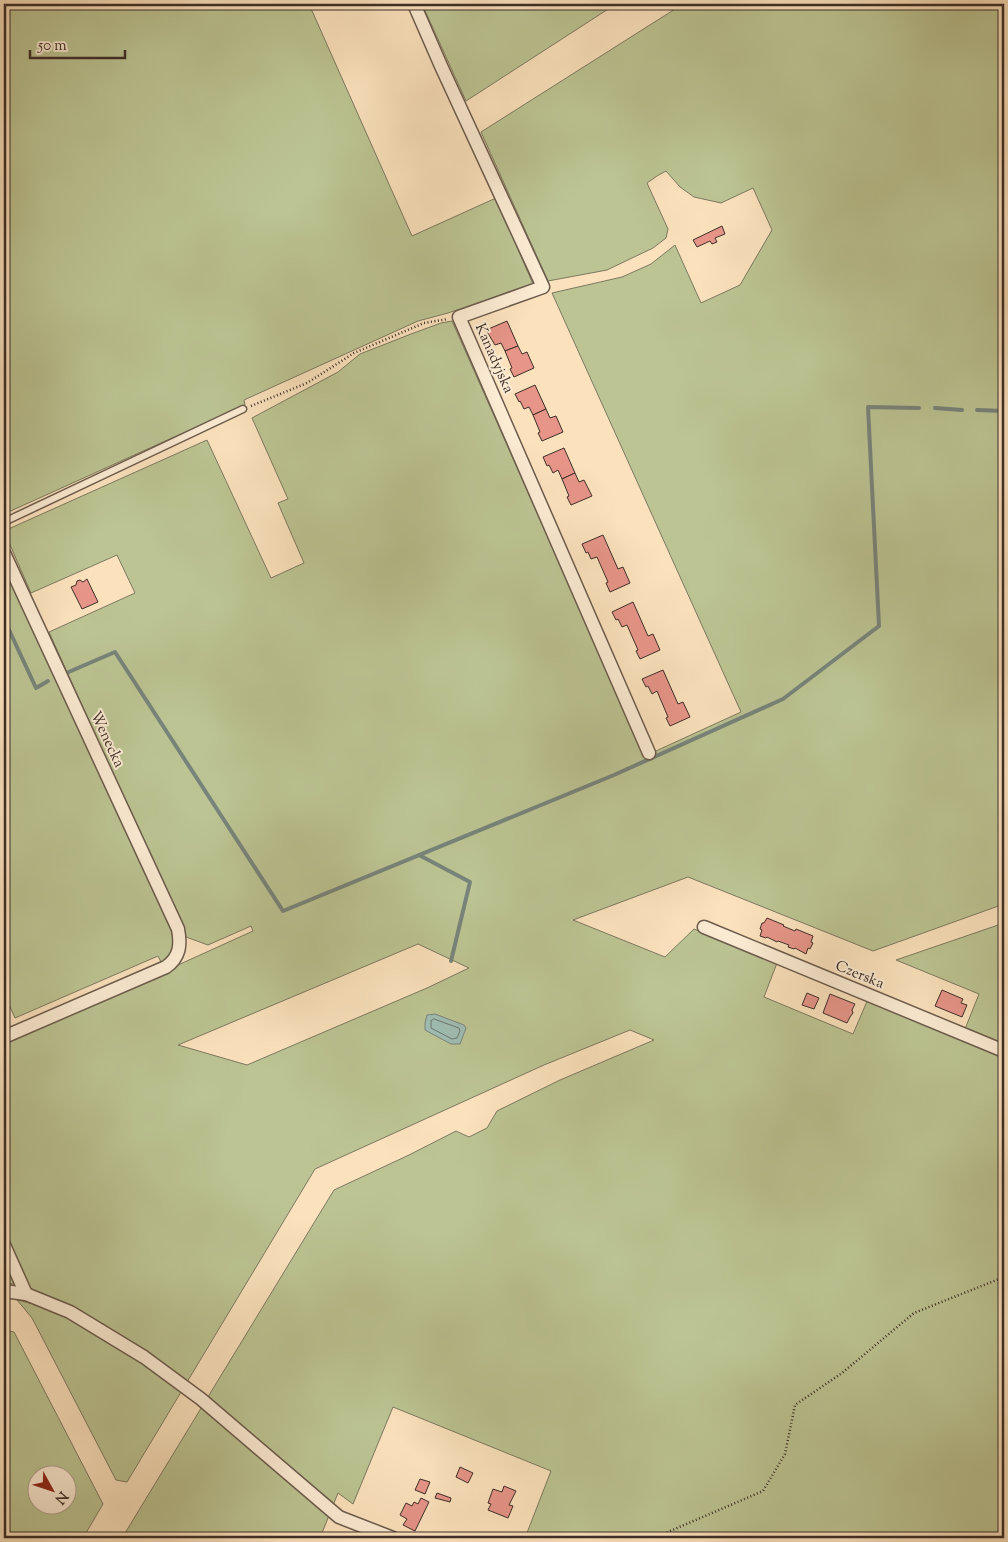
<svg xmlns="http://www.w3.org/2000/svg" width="1008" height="1542" viewBox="0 0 1008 1542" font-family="'Sorts Mill Goudy',serif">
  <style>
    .green { fill: #bcc493; stroke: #7c795e; fill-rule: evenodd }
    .water { fill: #9fbdb3; stroke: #78847b }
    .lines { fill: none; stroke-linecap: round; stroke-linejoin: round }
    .shore { stroke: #6e766e; stroke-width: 1 }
    .stream { stroke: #78847b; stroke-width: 4 }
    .building { fill: #e79589; stroke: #3d2e28 }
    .lane-casing { stroke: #6c5b4d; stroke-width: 9 }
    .street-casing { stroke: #6c5b4d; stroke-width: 15 }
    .path { stroke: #3d2e28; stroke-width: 2.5; stroke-dasharray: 1 2.5; stroke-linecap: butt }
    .lane { stroke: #fcecd4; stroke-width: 6 }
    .street { stroke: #fcecd4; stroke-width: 12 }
    .labels { text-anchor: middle; stroke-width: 4; stroke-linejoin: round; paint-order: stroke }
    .street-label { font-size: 15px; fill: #3d2e28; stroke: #fcecd4 }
  </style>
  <rect width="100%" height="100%" fill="#fbe2bd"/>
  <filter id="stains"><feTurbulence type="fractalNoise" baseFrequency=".004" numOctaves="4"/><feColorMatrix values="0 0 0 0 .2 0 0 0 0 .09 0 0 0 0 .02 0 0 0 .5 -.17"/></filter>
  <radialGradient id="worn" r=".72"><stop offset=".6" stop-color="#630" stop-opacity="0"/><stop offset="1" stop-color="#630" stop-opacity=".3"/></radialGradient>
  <g class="green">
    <polygon points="4,4 309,4 412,236 496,198 533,284 448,313 418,321 244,400 245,405 4,514"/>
    <polygon points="422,4 616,4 466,101"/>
    <path d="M683,4H1004V904L873,951L688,877L573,920L665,957L694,929L777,963L764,997L853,1034L868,999L1004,1055V1538H525L551,1471L393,1407L353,1504L338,1493L320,1538H122L334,1190L409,1155L456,1131L469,1137L487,1128L497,1111L560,1080L654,1040L630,1030L544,1065L315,1169L127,1482L116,1480L32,1318L17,1300L34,1304L4,1232V1044L253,931L251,926L208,945L186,937L49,632L135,593L117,555L31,593L4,531L207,440L271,578L304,563L278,503L288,499L252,418L338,372L360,354L411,334L441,323L452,321L645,756L741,712L552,293L622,277L651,264L675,245L701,303L740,285L772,230L753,188L721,203L694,197L680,187L666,171L657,176L647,183L668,229L666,238L653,248L607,270L548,281L481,132ZM418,944L469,968L427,988L247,1065L178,1045Z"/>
    <polygon points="4,558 176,936 176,948 163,966 158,956 15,1018 4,993"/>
    <polygon points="1004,923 1004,1044 965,1029 979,994 896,960"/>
    <polygon points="4,1259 14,1284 4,1283"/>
    <path d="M4,1330L14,1332L103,1504L83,1538H4ZM38,1474H68V1504H38Z"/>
  </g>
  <polygon class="water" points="435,1014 464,1025 466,1028 460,1044 451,1044 425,1030 425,1023 427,1015"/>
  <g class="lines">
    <polygon class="shore" points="434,1019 459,1028 460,1031 457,1038 452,1039 431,1028 431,1021"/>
    <g class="stream">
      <polyline points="935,408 962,410"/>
      <polyline points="977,410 1004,411"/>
      <polyline points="4,619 36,688 48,681"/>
      <polyline points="64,674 115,652 283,911 614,775 783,699 879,626 868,407 919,408"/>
      <polyline points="419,855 470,882 451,961"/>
    </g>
  </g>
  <g class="building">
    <polygon points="722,226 725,234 715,238 717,242 712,244 710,241 697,247 693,240"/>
    <polygon points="507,321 518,346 505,351 501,343 495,345 486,330"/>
    <polygon points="518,346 522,354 527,352 534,368 514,377 510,369 512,368 505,351"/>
    <polygon points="535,385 546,409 533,415 529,407 524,409 520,401 519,402 515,394"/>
    <polygon points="546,409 550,418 556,416 563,432 542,441 538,433 540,432 533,415"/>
    <polygon points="564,448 575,473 562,479 558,470 553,473 549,465 547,466 543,457"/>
    <polygon points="575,473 579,482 584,480 592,496 571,505 567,497 569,496 562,479"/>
    <polygon points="603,535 618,569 623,567 630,583 610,592 606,583 608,582 597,557 591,559 588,552 586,553 582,544"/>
    <polygon points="87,579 98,602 82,609 71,587 76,585 77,581 80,580 83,582"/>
    <polygon points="633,602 648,636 653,634 660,650 640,659 636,651 638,650 627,625 622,627 618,619 616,620 612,612"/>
    <polygon points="663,670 678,704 683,702 690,717 670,726 666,718 668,717 657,691 652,694 648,686 646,687 642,679"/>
    <polygon points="767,918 784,925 783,926 795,931 796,929 813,936 811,942 813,943 810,949 808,948 806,954 795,948 794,949 788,947 789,945 778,941 777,942 767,937 766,938 760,936 762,930 760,929 762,923 764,923"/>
    <polygon points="942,990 963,999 961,1003 967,1005 962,1017 935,1006"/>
    <polygon points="807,993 819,998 814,1009 802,1005"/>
    <polygon points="830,994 855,1004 852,1010 853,1013 850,1017 847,1023 823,1013"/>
    <polygon points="460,1467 473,1473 468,1483 456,1477"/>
    <polygon points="420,1479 430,1482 425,1494 415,1490"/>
    <polygon points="504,1486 516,1491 509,1505 513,1506 508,1518 488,1510 491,1504 488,1503 493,1489 502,1492"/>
    <polygon points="437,1493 451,1498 450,1502 435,1498"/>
    <polygon points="421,1498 429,1502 415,1531 403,1525 407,1519 400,1515 406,1503 412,1506 414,1502 418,1504"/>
  </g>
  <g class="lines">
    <g class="lane-casing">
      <path id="lane" d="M4,522C84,485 163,446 243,409"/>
    </g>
    <g class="street-casing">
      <g id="street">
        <polyline points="414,4 441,66 543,287 459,317 649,753"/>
        <path d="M4,553L178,929C181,945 180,957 166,967L4,1037"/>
        <polyline points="704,927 1004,1051"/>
        <polyline points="4,1245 26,1294"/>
        <polyline points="4,1291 26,1294 70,1312 144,1357 201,1399 339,1517 393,1538"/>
      </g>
    </g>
    <g class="path">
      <polyline points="251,406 307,383 354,353 424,323 448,319"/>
      <polyline points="4,1003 7,1011 8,1023"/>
      <polyline points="654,1538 763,1491 785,1454 795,1405 842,1373 914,1313 1004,1277"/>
    </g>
    <use href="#lane" class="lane"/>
    <use href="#street" class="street"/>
  </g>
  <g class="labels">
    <g class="street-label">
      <text transform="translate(495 358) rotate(66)" y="5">Kanadyjska</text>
      <text transform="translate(108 739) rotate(65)" y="5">Wenecka</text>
      <text transform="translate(860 974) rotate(22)" y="5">Czerska</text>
    </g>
  </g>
  <rect width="1008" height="1542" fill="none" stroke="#fbe2bd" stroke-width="20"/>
  <rect x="5" y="5" width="998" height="1532" fill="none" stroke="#3d2e28" stroke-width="2.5"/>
  <rect x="10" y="10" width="988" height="1522" fill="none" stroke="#3d2e28"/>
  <g transform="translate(52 1490) rotate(130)"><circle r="24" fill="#fcecd4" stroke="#b0a08f"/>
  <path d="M0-4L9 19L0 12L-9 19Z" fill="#8f2418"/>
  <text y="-8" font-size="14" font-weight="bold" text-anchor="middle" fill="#3d2e28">N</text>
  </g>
  <path d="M30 50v8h95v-8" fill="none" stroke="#3d2e28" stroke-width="2.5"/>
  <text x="38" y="50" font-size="15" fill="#3d2e28" stroke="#fcecd4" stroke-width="4" paint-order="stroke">50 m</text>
  <rect width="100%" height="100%" filter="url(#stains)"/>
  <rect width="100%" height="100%" fill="url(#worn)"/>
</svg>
